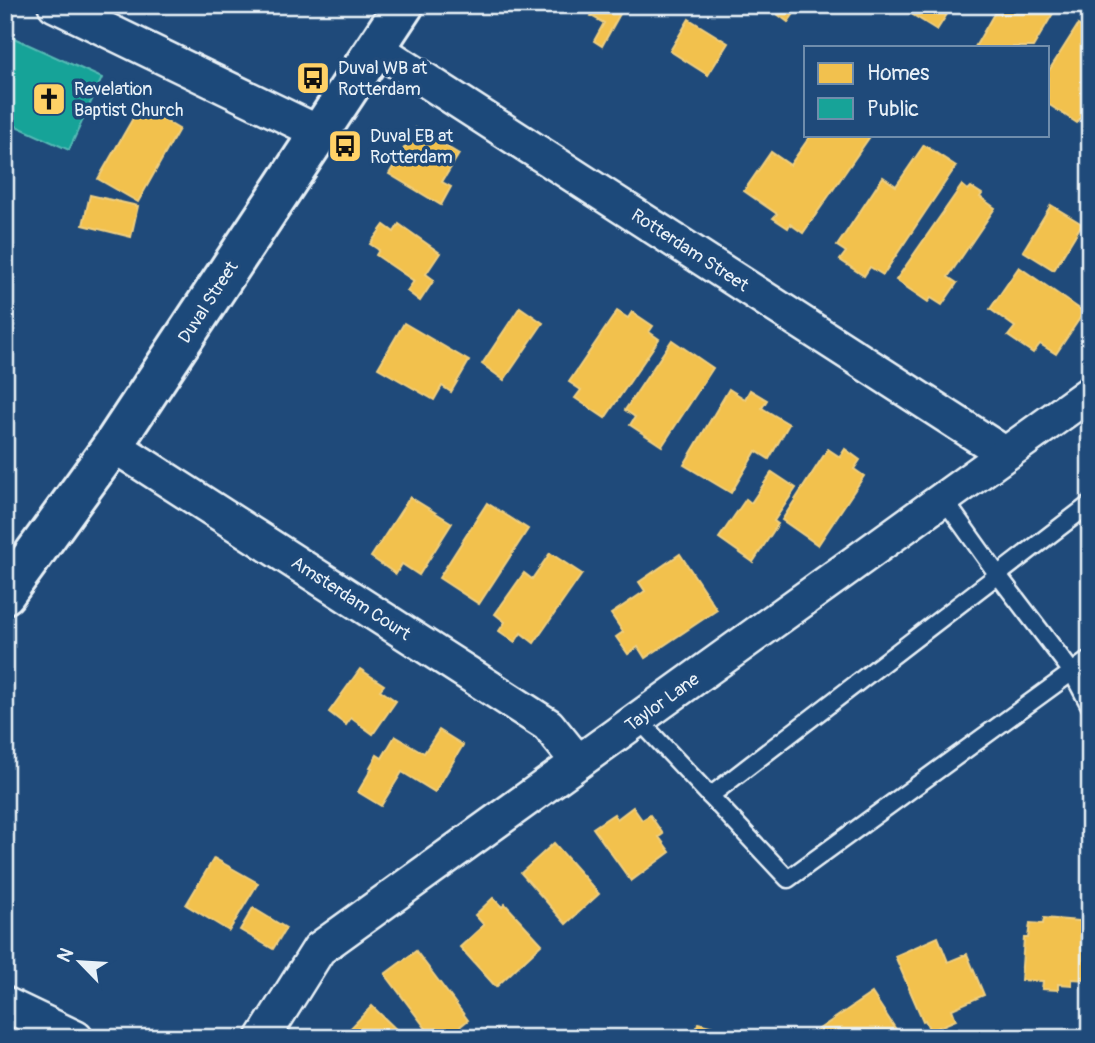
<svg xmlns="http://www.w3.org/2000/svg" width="1095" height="1043" viewBox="0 0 1095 1043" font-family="Pangolin,sans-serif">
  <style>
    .homes { fill: #f2c14e; stroke: #efcf81; stroke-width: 2 }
    .public { fill: #17a398; stroke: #56bab5; stroke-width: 2 }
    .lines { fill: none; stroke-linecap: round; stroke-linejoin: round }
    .lane-casing { stroke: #e8f1f8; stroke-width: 21 }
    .street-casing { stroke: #e8f1f8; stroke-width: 38 }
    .secondary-casing { stroke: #e8f1f8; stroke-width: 44 }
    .lane { stroke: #1f4a7a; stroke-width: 16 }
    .street { stroke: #1f4a7a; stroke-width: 33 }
    .secondary { stroke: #1f4a7a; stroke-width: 38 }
    .labels { text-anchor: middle; stroke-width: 7; stroke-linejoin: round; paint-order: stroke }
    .poi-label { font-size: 18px; fill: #e8f1f8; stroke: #1f4a7a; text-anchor: start }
    .street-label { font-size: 18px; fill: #e8f1f8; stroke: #1f4a7a }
  </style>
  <rect width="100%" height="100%" fill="#1f4a7a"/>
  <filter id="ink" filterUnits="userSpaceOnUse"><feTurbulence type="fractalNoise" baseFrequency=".0143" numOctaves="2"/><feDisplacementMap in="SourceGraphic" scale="14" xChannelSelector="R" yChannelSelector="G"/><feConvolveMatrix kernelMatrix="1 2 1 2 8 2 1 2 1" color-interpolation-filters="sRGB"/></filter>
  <g filter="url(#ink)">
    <g class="homes">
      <polygon points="591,5 625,5 602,46 594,41 604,23 591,16 596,8"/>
      <polygon points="765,5 800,5 788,22"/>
      <polygon points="897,5 953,5 937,30"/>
      <polygon points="999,5 1058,5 1033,47 975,47"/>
      <polygon points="689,19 728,43 708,75 670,51"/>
      <polygon points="1078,25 1090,33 1090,104 1077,123 1048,104 1048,72"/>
      <polygon points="140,106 179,129 138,202 98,179"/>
      <polygon points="416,128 459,154 442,182 451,187 441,205 389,174"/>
      <polygon points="811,135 871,135 803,233 790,224 788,228 773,218 777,214 744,191 771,152 790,165"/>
      <polygon points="924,145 956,166 883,275 870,267 864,276 840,260 846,252 837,246 883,177 896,186"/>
      <polygon points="962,185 968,190 971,187 982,194 980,197 995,208 948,277 957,283 942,305 931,298 928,302 896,280"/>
      <polygon points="90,195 138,206 131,237 83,225"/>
      <polygon points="1051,205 1082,224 1054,270 1023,251"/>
      <polygon points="399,224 440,253 426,274 434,280 420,301 407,291 414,281 376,255 379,250 370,244 384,225 394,232"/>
      <polygon points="1019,267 1084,312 1056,354 1040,344 1033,353 1008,336 1015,327 990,309"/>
      <polygon points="520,307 543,323 504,380 482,364"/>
      <polygon points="617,311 628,318 632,312 653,326 649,332 659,339 605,418 575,398 581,390 569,382"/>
      <polygon points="404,323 469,361 451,392 442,386 434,400 378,368"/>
      <polygon points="672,340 713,368 662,446 630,425 635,417 625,410"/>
      <polygon points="729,389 745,399 750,390 767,400 762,408 789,424 769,459 756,451 731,493 684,465"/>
      <polygon points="828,449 840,457 845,449 860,460 854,469 864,476 818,545 782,520"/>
      <polygon points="772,472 796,488 774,521 778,524 753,562 719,538 746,499 751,503"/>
      <polygon points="410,497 452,523 419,575 402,564 396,574 371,557"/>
      <polygon points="487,503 528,529 479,604 439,578"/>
      <polygon points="550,553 582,574 534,643 521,633 515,642 499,631 505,622 495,614 524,573 532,579"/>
      <polygon points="680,554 717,610 645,658 638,647 628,654 616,637 623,632 611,614 645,591 639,582"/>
      <polygon points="360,669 384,685 380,690 396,701 373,734 351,718 346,725 329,712"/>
      <polygon points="439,730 463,745 435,792 402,772 381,806 358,792 372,768 370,767 377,755 382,758 395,736 424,753"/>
      <polygon points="633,807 642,820 650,815 663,834 659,837 670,852 631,881 593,828 614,814 617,819"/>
      <polygon points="554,843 599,894 566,924 521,873"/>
      <polygon points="214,858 258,883 229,931 186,905"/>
      <polygon points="493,898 502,907 505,904 542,944 496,987 460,947 484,925 475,915"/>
      <polygon points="253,908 286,928 273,949 240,930"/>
      <polygon points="1044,918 1090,922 1086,980 1072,979 1072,985 1058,984 1058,990 1042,989 1043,981 1021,980 1024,938 1028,938 1030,923 1043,924"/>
      <polygon points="938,937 948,962 967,954 984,995 952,1009 956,1020 930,1031 925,1020 923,1021 895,956"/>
      <polygon points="416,951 468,1020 446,1038 433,1038 385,974"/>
      <polygon points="872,993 899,1034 894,1038 806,1038"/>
      <polygon points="372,1006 405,1038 342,1037"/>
      <polygon points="698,1023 754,1037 753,1038 694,1038"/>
    </g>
    <polygon class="public" points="5,34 102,78 69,150 5,121"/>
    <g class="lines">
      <g class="lane-casing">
        <g id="lane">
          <polyline points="943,498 998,575 1072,672 1090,706"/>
          <polyline points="638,719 788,879 1090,659"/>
          <polyline points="710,796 1090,504"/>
        </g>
      </g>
      <g class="street-casing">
        <g id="street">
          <polyline points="55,5 320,133"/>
          <polyline points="376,48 1004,453"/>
          <polyline points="113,445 548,725 578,762"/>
          <polyline points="5,1004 76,1038"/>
          <polyline points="263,1038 319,949 1090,393"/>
        </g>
      </g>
      <g class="secondary-casing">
        <polyline id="secondary" points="5,594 113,445 404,5"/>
      </g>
      <use href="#lane" class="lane"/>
      <use href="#street" class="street"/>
      <use href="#secondary" class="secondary"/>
    </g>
  </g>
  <defs>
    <g id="bus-square" transform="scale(1.75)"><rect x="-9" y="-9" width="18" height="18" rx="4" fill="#ffd166" stroke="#1f4a7a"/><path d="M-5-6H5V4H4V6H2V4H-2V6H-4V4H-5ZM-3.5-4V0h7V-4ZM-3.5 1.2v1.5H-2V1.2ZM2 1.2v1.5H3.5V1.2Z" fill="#111"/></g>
    <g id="church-square" transform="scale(1.75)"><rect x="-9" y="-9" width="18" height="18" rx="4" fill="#ffd166" stroke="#1f4a7a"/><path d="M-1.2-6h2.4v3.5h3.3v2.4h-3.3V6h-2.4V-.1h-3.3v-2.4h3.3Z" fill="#111"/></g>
  </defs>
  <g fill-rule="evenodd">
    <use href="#bus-square" x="313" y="78"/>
    <use href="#church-square" x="49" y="99"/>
    <use href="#bus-square" x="345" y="146"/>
  </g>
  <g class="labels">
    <g class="poi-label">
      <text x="338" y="74">Duval WB at<tspan x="338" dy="21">Rotterdam</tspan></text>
      <text x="74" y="95">Revelation<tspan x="74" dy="21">Baptist Church</tspan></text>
      <text x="370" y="142">Duval EB at<tspan x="370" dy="21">Rotterdam</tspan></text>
    </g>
    <g class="street-label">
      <text transform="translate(690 250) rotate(33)" y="6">Rotterdam Street</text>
      <text transform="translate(208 302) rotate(-57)" y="6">Duval Street</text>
      <text transform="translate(351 598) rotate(33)" y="6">Amsterdam Court</text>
      <text transform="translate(662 702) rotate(-36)" y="6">Taylor Lane</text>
    </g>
  </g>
  <rect width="1095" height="1043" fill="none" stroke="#1f4a7a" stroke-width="28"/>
  <rect x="14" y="14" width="1067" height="1015" fill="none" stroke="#e8f1f8" stroke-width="2.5" filter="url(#ink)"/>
  <rect x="804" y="46" width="245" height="91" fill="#1f4a7a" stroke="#6f8dac" stroke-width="2"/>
  <rect x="818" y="63" width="35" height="21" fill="#f2c14e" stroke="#6f8dac" stroke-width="2"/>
  <text x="867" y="80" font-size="21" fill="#e8f1f8">Homes</text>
  <rect x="818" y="98" width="35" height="21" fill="#17a398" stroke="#6f8dac" stroke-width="2"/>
  <text x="867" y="116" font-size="21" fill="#e8f1f8">Public</text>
  <g transform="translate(80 962) rotate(295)" stroke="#1f4a7a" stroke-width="5" paint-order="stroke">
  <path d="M0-5L12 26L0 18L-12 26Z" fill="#e8f1f8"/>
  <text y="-10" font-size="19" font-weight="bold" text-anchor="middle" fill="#e8f1f8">N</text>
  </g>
</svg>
